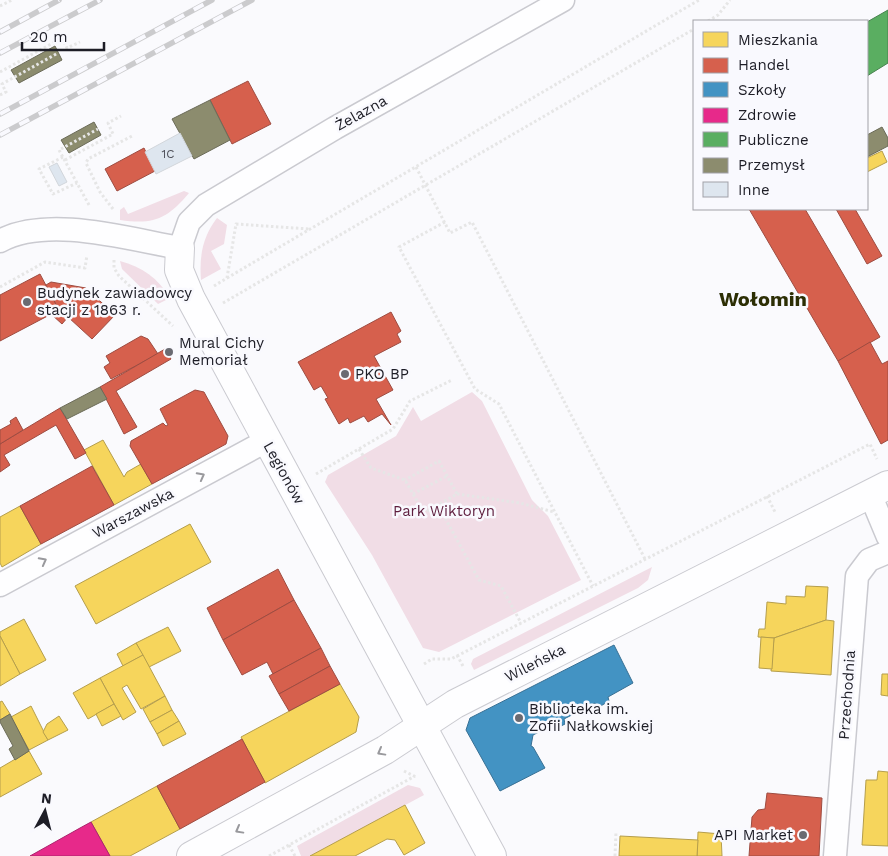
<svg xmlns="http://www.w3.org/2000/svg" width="888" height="856" viewBox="0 0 888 856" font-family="'Work Sans',sans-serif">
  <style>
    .green { fill: #f1dde6 }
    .homes { fill: #f6d55c; stroke: #b59e4c }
    .shops { fill: #d6604d; stroke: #9e4c41 }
    .schools { fill: #4393c3; stroke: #387094 }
    .health { fill: #e7298a; stroke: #aa256c }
    .public { fill: #5aae61; stroke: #48824f }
    .industry { fill: #8c8c6e; stroke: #6b6b58 }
    .building { fill: #dee6ef; stroke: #d2d6db }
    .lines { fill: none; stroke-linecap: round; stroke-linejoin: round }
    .minor-casing { stroke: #cacad0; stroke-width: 25 }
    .tertiary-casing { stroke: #cacad0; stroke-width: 30 }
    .path { stroke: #e6e6e6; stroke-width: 3; stroke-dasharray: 2.5 2.5; stroke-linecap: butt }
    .minor { stroke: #fefeff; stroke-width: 22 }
    .tertiary { stroke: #fefeff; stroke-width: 28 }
    .rail-casing { stroke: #cbcbcd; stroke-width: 5.5 }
    .rail { stroke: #f9f9fe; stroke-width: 4; stroke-dasharray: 11; stroke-linecap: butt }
    .oneway { stroke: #99999d }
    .poi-dot { fill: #6a6a71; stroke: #f9f9fe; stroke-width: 2 }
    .labels { text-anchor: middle; stroke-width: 5; stroke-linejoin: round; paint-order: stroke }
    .number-label { font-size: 12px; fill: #4d4f58 }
    .street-label { font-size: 15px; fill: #1d1d26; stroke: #f9f9fe }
    .poi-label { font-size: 15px; fill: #1d1d26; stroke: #f9f9fe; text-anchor: start }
    .park-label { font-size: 15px; fill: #5e1d3d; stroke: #f9f9fe }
    .district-label { font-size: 20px; font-weight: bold; fill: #2c2e04; stroke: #f9f9fe }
  </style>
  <rect width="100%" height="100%" fill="#fafafd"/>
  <g class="green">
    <path d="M184,191L189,193C167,219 154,225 120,220V210L124,207L128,214Z"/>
    <path d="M217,218L227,225L224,244L211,251L221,269L201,280C199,256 203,236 217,218Z"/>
    <path d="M120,261C142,267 158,278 170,298L158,304L122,269Z"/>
    <polygon points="472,392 482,401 532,500 548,516 581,580 439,652 423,648 372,555 325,482 328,475 396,436 413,407 421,421"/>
    <polygon points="652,567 648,580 638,588 474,670 471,664 473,659"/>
    <polygon points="408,785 420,788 424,795 310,856 301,856 297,846"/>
  </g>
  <g class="homes">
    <polygon points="882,151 887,162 867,172 867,158"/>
    <polygon points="103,440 124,477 127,472 141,464 152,484 114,505 84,450"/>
    <polygon points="20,506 41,544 2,567 0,563 0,517"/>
    <polygon points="190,524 211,562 96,624 75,586"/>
    <polygon points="806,586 828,587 826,620 774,638 758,637 759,629 765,629 767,602 786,604 786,596 805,597"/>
    <polygon points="24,619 46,660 20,674 0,636 0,632"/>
    <polygon points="826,620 834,621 831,675 771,671 774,638"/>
    <polygon points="168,627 181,651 149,667 136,643"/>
    <polygon points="0,636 20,674 0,686"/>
    <polygon points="761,637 774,638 772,669 759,668"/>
    <polygon points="136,643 143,655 123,666 117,654"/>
    <polygon points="143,655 165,696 141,709 127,685 122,688 136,712 123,720 100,678"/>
    <polygon points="882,674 888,674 888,696 881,695"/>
    <polygon points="100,678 114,704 88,719 73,693"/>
    <polygon points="340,684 359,717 356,732 265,783 241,737"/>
    <polygon points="165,696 172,710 150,722 143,709"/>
    <polygon points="2,701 10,714 0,720 0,702"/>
    <polygon points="114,704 121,716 102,726 96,714"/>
    <polygon points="31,706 48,740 29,750 11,717"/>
    <polygon points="172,710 179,721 157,734 150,722"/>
    <polygon points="59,716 68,730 48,740 43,732 47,724"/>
    <polygon points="179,721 186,734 163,746 157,734"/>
    <polygon points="29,751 42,774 0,797 0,768"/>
    <polygon points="878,771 888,772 888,846 862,845 866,780 877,780"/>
    <polygon points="157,786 180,829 130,856 110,856 91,822"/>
    <polygon points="405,805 425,843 404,855 395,840 387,839 355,856 310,856"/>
    <polygon points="698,832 721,834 722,856 697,856"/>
    <polygon points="620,836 698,840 697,856 619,856"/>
  </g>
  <g class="shops">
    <polygon points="248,81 271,124 232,144 210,100"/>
    <polygon points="144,148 155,171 117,191 105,169"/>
    <polygon points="749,209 805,209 880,337 838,361"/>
    <polygon points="836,209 855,209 882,256 867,264"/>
    <polygon points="40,274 59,310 0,341 0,295"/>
    <polygon points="51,282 86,288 115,315 92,339 68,317 62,324 51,314 59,310 46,285"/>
    <polygon points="391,312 401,331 397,334 401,342 374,356 393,390 376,399 391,425 382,414 368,422 364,416 350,423 348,418 339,424 325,399 328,398 321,386 314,390 298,362"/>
    <polygon points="141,336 148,339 158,354 111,379 104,367 110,363 106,356"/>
    <polygon points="870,342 882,364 888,361 888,440 881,444 838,361"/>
    <polygon points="165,349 171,359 116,391 137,427 124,434 100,387"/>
    <polygon points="195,390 204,392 228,436 226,444 152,484 130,446 131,441 163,423 166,426 168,425 160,409"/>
    <polygon points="60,408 86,453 75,459 56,425 4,455 10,465 0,472 0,444"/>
    <polygon points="16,417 23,430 0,444 0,430 11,424 10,421"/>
    <polygon points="92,466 114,505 41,544 20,506"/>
    <polygon points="278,569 294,600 223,640 207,608"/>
    <polygon points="294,600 321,648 273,674 267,662 242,675 223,640"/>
    <polygon points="321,648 330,666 279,694 269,676"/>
    <polygon points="330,666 340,684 289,711 279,694"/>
    <polygon points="242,739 265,782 180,829 157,786"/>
    <polygon points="767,793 822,798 819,856 749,856 752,817 758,810 765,809"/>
  </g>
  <polygon class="schools" points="614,645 633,683 608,697 609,701 599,707 595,703 564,719 565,724 555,729 551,726 533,735 531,746 533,747 545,768 500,791 466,730 470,718"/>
  <polygon class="health" points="91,822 110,856 30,856 80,828"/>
  <polygon class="public" points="888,10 888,63 867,76 867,22"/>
  <g class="industry">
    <polygon points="55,46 62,60 19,83 11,70"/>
    <polygon points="210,100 230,140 194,159 172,119"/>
    <polygon points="94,122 101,135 69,153 61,140"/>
    <polygon points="882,127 888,138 888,146 867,157 867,135"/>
    <polygon points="100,387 107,399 67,419 60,408"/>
    <polygon points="10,714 29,751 15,760 9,749 13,746 0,722 0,720"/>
  </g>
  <g class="building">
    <polygon points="180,133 192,156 156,174 145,152"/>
    <polygon points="57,163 67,182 59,186 49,167"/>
  </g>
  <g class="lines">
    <g class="minor-casing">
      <g id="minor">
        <path d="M0,241C48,215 128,239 180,248L189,222L206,205L335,128L563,0"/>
        <polyline points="870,494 888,537"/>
        <polyline points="0,585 266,441"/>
        <polyline points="835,856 857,576 869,560 888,552"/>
      </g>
    </g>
    <g class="tertiary-casing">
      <g id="tertiary">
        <polyline points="180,248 179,270 191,299 492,856"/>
        <polyline points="191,856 385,750 455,704 888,485"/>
      </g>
    </g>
    <g class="path">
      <polyline points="0,6 12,0"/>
      <polyline points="708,21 718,15 730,0"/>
      <polyline points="0,72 62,38 67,48 80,42"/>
      <polyline points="0,95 6,92 2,84 58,53"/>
      <polyline points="63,157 39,169 53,194 77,183"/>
      <polyline points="65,160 113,134 108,123 121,116"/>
      <polyline points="416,167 450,233 472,222 645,559"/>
      <polyline points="89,205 59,150 98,129"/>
      <polyline points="113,209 100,192 86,163 88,159 134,135"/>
      <polyline points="445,222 399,247 475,389 499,404 593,586"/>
      <polyline points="114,260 114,268 119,276 173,326"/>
      <polyline points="227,278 699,0"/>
      <polyline points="214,286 227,278 236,224 309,229"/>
      <polyline points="0,287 45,262 85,268 87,255"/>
      <polyline points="223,303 694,29"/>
      <polyline points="359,449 371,468 405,480 424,513 457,494 439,461 405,480"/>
      <polyline points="316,474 393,429 410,401 452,380"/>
      <polyline points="413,494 447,476"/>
      <polyline points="457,494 520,503 554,512"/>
      <polyline points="767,496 775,512"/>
      <polyline points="438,505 479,580 501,586 521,623"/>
      <polyline points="457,655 464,668"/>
      <polyline points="424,664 432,659 451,659 870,444 877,459"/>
      <polyline points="404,771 416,777"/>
      <polyline points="289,845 295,856"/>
      <polyline points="269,856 415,776"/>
      <polyline points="615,856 616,832"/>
    </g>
    <use href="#minor" class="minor"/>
    <use href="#tertiary" class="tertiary"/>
    <g class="rail-casing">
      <g id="rail">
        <polyline points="0,32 59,0"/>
        <polyline points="0,53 100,0"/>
        <polyline points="0,114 212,0"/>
        <polyline points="0,135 252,0"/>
      </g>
    </g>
    <use href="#rail" class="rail"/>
  </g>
  <defs><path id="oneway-chevron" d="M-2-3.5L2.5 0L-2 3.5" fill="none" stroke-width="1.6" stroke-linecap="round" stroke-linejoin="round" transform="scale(1.25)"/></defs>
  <g class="oneway">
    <use href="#oneway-chevron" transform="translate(201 476) rotate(-28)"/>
    <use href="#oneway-chevron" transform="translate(43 561) rotate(-28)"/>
    <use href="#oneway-chevron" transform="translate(381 752) rotate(151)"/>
    <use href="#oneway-chevron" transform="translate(239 830) rotate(151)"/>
  </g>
  <g class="poi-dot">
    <circle cx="27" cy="302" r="5"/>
    <circle cx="169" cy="352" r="5"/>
    <circle cx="345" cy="374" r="5"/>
    <circle cx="519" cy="718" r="5"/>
    <circle cx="803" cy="835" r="5"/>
  </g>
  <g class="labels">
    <g class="number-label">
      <text x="168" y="158">1C</text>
    </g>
    <g class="street-label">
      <text transform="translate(361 113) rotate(-29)" y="5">Żelazna</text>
      <text transform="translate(284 473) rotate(61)" y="5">Legionów</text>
      <text transform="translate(133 513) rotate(-28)" y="5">Warszawska</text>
      <text transform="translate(535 663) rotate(-27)" y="5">Wileńska</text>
      <text transform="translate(847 695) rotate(-86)" y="5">Przechodnia</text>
    </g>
    <g class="poi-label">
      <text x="37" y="298">Budynek zawiadowcy<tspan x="37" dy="17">stacji z 1863 r.</tspan></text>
      <text x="179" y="348">Mural Cichy<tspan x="179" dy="17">Memoriał</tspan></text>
      <text x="355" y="379">PKO BP</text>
      <text x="529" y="714">Biblioteka im.<tspan x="529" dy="17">Zofii Nałkowskiej</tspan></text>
      <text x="793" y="840" text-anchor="end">API Market</text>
    </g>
    <g class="park-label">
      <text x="444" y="516">Park Wiktoryn</text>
    </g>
    <g class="district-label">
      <text x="763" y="306">Wołomin</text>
    </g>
  </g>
  <rect x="693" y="20" width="175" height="190" fill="#f9f9fe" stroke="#a1a1a8"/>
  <rect x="703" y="32" width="25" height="15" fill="#f6d55c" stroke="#a1a1a8"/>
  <text x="738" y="45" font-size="15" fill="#1d1d26">Mieszkania</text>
  <rect x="703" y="58" width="25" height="15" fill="#d6604d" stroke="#a1a1a8"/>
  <text x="738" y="70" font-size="15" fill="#1d1d26">Handel</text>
  <rect x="703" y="82" width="25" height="15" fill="#4393c3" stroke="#a1a1a8"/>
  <text x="738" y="95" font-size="15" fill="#1d1d26">Szkoły</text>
  <rect x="703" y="108" width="25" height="15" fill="#e7298a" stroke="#a1a1a8"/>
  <text x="738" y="120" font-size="15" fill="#1d1d26">Zdrowie</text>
  <rect x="703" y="132" width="25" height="15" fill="#5aae61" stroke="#a1a1a8"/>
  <text x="738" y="145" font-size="15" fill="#1d1d26">Publiczne</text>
  <rect x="703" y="158" width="25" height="15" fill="#8c8c6e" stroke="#a1a1a8"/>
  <text x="738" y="170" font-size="15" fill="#1d1d26">Przemysł</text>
  <rect x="703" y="182" width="25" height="15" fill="#dee6ef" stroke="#a1a1a8"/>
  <text x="738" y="195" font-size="15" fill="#1d1d26">Inne</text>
  <g transform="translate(45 811) rotate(7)" stroke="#f9f9fe" stroke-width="4" paint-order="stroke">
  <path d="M0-4L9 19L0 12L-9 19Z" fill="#1d1d26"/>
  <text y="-8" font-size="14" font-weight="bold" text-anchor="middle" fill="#1d1d26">N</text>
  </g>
  <path d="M22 42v8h82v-8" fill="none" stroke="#1d1d26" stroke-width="2.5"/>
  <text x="30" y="42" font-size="15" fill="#1d1d26" stroke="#f9f9fe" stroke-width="4" paint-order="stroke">20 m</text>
</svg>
